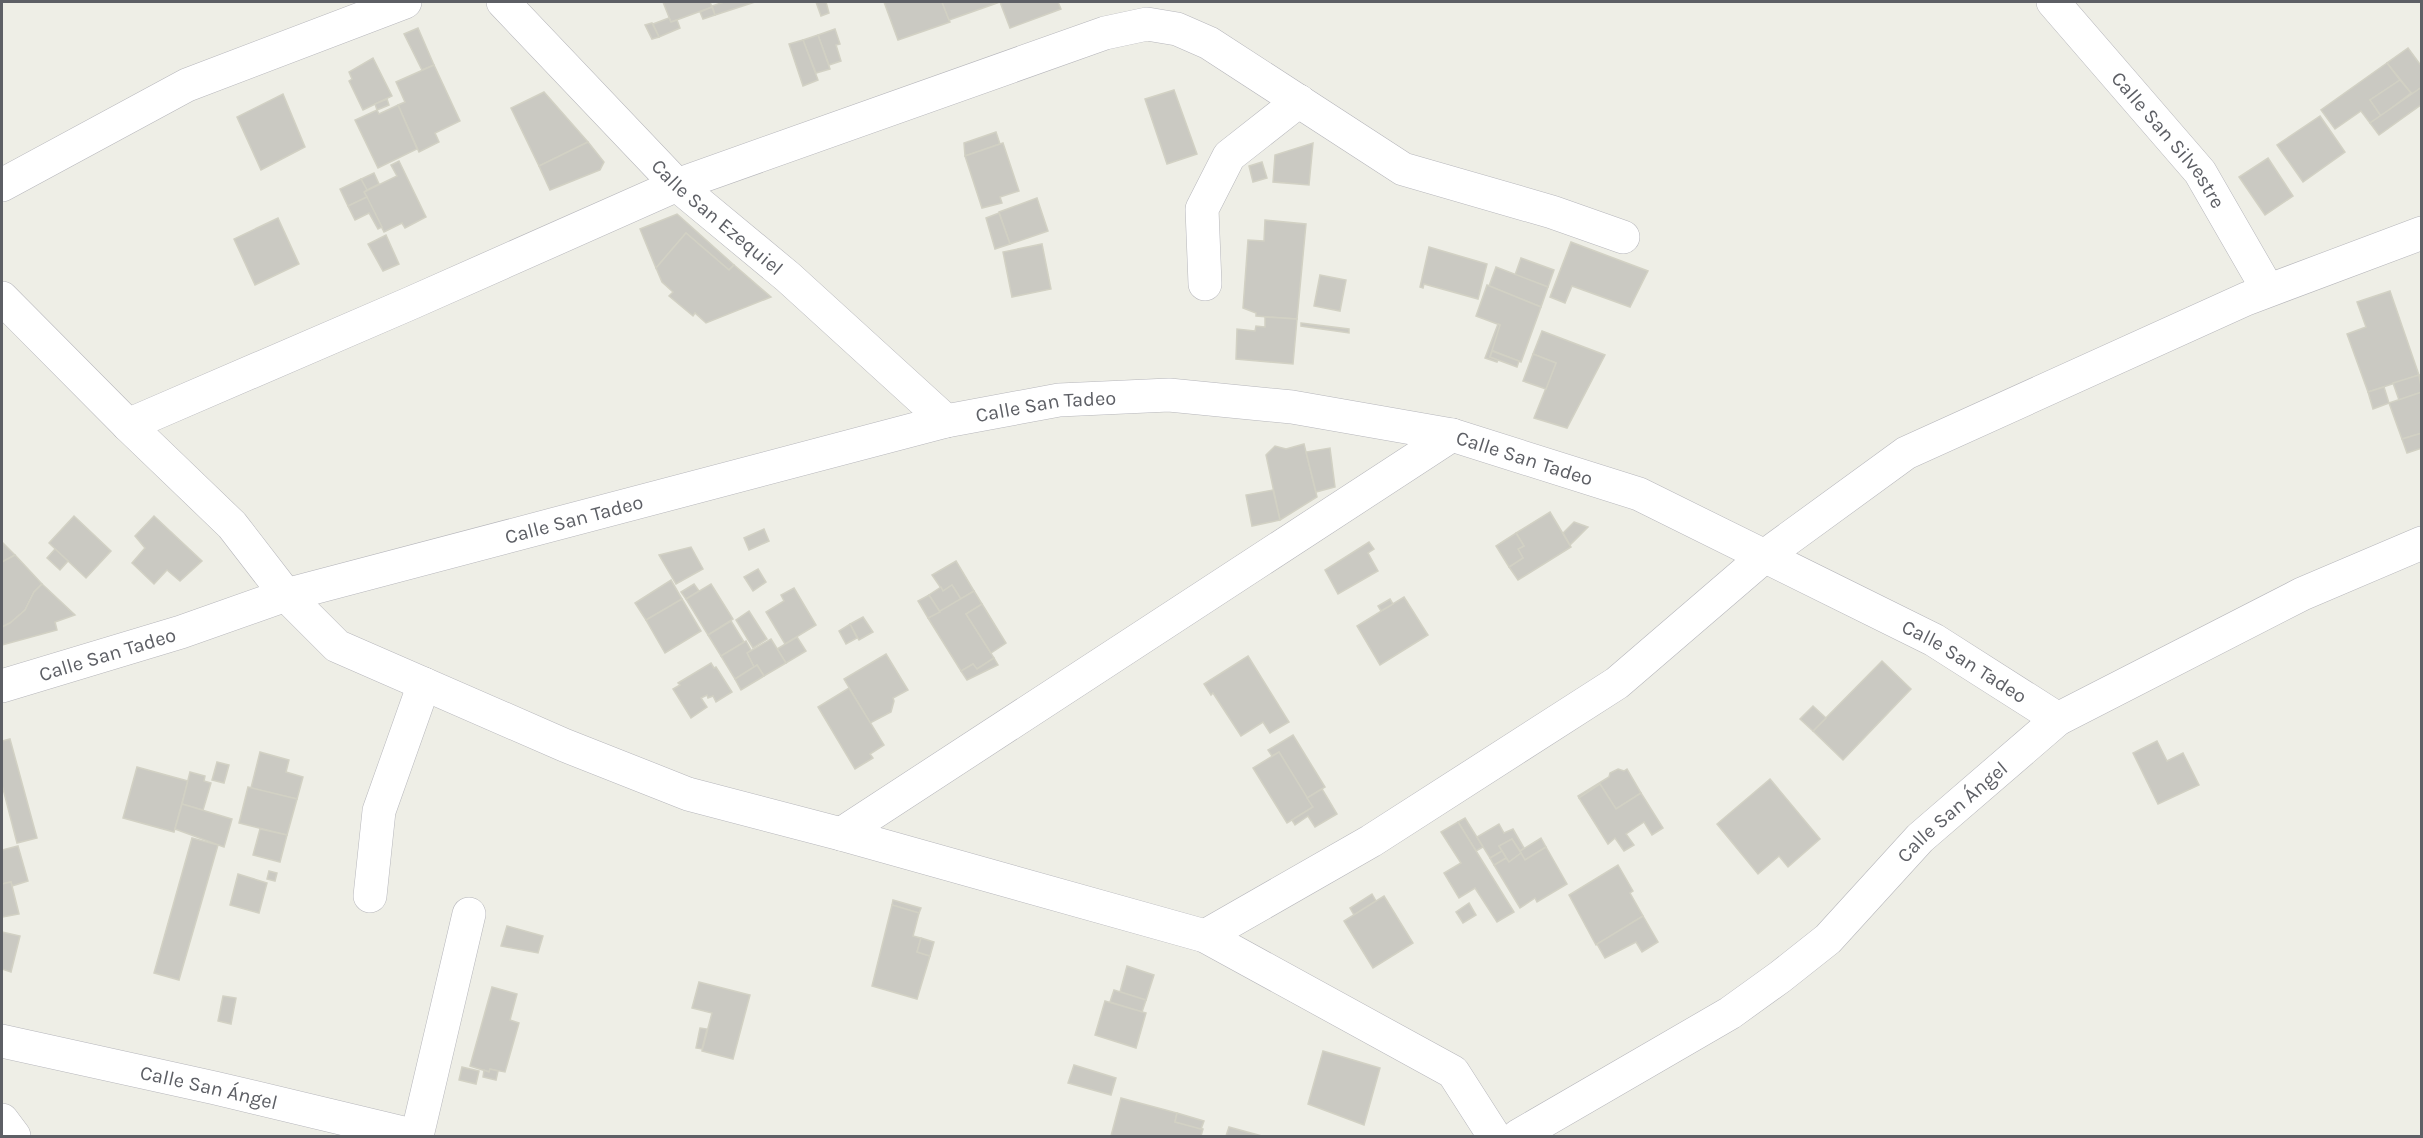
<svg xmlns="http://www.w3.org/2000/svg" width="2423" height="1138" viewBox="0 0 2423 1138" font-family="Karla,sans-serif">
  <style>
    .building { fill: #cac9c2; stroke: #d2d1c4; stroke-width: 1.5 }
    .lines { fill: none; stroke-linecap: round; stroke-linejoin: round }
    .minor-casing { stroke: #b6b6bb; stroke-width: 34 }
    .minor { stroke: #fff; stroke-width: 33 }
    .labels { text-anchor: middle; stroke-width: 4.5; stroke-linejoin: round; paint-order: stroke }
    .street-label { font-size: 20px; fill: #5d5f65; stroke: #fff }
  </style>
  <rect width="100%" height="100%" fill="#eeeee6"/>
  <g class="building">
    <polygon points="663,2 710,2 712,7 671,22"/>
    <polygon points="724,2 755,2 715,15 712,6"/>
    <polygon points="816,2 826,2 829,13 821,16"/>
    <polygon points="884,2 942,2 950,22 898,40"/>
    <polygon points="942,2 1000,2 949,20"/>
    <polygon points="1000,2 1058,2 1061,9 1010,28"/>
    <polygon points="712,7 715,15 703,19 700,12"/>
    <polygon points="669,18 671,22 677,20 680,28 659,37 653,24"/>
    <polygon points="652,23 659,37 652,39 645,25"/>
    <polygon points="418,28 434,65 422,70 404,34"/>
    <polygon points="835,29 840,44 836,45 841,61 829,65 818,35"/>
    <polygon points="818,35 830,69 816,73 803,40"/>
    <polygon points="803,40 818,80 803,86 789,44"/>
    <polygon points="2408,48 2422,67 2422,87 2412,94 2387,63"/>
    <polygon points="373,58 392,96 363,110 349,81 352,79 349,72"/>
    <polygon points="2387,63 2400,80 2370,100 2381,116 2370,123 2361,111 2335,129 2321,110"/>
    <polygon points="434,65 460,121 435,133 439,142 419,152 398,105 405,102 396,82"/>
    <polygon points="2400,80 2411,93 2381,116 2370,100"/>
    <polygon points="2422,87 2422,104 2379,135 2370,123"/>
    <polygon points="1174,90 1197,154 1167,164 1145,99"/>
    <polygon points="544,92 588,142 539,166 511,108"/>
    <polygon points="283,94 305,147 261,170 237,117"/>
    <polygon points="387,99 389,105 377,110 375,104"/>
    <polygon points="398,105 417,149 378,168 355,120 377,110 379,114"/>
    <polygon points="2320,116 2345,152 2303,182 2277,145"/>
    <polygon points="996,132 1000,144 965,156 964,143"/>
    <polygon points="588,142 604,162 600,170 550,190 539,166"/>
    <polygon points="1003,143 1019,191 1000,197 1002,203 982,208 965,156"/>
    <polygon points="1313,143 1309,185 1273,182 1275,155"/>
    <polygon points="2268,158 2293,196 2265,215 2239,177"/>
    <polygon points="399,161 426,217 405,228 402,223 384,232 364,192 397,176 391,165"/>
    <polygon points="1262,162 1267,178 1253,182 1249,166"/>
    <polygon points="374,173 379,184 367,190 361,179"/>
    <polygon points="361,179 367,190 364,192 367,197 348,206 340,189"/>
    <polygon points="367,197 382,227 378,229 369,213 355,220 348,206"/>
    <polygon points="1037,198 1048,231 1010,244 999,212"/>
    <polygon points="999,213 1010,244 995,249 986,218"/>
    <polygon points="677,214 734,265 729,270 686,233 656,268 640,229"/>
    <polygon points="278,218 299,264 255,285 234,239"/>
    <polygon points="1265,220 1306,224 1297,319 1256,316 1256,313 1243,308 1248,240 1264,241"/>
    <polygon points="686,233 729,270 734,265 771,297 706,323 695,313 693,316 669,296 673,292 662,282 656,268"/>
    <polygon points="386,235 399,264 383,271 368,244"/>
    <polygon points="1571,242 1648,271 1630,307 1572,286 1565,303 1550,297"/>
    <polygon points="1042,244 1051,289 1012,297 1003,252"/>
    <polygon points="1429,247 1487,264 1478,299 1424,284 1423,288 1420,287"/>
    <polygon points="1521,258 1554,270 1548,287 1515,275"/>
    <polygon points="1496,267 1548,287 1541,307 1489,286"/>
    <polygon points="1320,275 1346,280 1340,311 1314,306"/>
    <polygon points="1487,285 1541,307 1521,362 1491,350 1500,325 1476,316"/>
    <polygon points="2390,291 2419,375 2368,392 2347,334 2366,327 2357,302"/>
    <polygon points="1265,317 1297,319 1293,364 1236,359 1237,329 1255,331 1256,326 1265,327"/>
    <polygon points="1301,323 1349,329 1349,333 1301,326"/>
    <polygon points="1498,324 1500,325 1490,357 1498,360 1497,362 1485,358"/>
    <polygon points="1542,331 1605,355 1567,428 1534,418 1556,363 1533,354"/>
    <polygon points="1492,351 1519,361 1517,367 1490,357"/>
    <polygon points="1533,354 1556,363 1546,389 1523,381"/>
    <polygon points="2419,375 2422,392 2399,400 2393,383"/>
    <polygon points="2384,387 2389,403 2373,409 2368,392"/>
    <polygon points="2422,392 2422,433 2402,439 2389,403"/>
    <polygon points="2422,433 2422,448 2407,453 2402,439"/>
    <polygon points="1304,444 1317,497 1280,520 1266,455 1275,446 1286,449"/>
    <polygon points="1330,448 1335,487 1316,492 1306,452"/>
    <polygon points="1273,490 1280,520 1252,526 1246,495"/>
    <polygon points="1550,512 1571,547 1518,580 1509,567 1523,558 1518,549 1524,546 1516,533"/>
    <polygon points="74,516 111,551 86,578 49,543"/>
    <polygon points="154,516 202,561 180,581 167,570 154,584 132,563 145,548 135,536"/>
    <polygon points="1574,522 1588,527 1570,545 1563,533"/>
    <polygon points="764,529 769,541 749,550 744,538"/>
    <polygon points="1516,533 1524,546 1518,549 1523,558 1509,567 1496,546"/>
    <polygon points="2,542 15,555 2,562"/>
    <polygon points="1369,542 1374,549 1368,553 1378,571 1338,594 1325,570"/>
    <polygon points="691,547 703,569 676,584 659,555"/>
    <polygon points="55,549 68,561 60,570 47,558"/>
    <polygon points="15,555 42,584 34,592 25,610 10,623 2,627 2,562"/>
    <polygon points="956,561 974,591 961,599 952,585 943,591 932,575"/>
    <polygon points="758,569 766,582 753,591 744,577"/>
    <polygon points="671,580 682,599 646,620 635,603"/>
    <polygon points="42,584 75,615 55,622 57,630 2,645 2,627 10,623 25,610 34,592"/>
    <polygon points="694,584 699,591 686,599 681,592"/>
    <polygon points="711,584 733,619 708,635 686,599"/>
    <polygon points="952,585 961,599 940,612 929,595 941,587 943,591"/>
    <polygon points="794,588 816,625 785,644 766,612 784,601 781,595"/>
    <polygon points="974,591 982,604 966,614 994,658 977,669 973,664 961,671 928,618"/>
    <polygon points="929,595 940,612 928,618 918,601"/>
    <polygon points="1404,597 1428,635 1380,665 1357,626"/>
    <polygon points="682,599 701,631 665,653 646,620"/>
    <polygon points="1390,599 1393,604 1381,611 1378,606"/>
    <polygon points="982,604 1006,643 991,653 966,614"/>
    <polygon points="749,611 767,639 753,648 736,620"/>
    <polygon points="863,617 873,632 859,640 850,624"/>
    <polygon points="731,621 744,642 721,656 708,635"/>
    <polygon points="850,624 857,638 846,644 839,631"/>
    <polygon points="797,637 806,651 786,663 777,649"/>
    <polygon points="771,639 786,663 764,676 757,665 754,667 747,653"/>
    <polygon points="746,641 751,650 747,653 754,667 735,679 721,656"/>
    <polygon points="886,654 908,690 893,698 894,701 891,712 870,723 844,679"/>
    <polygon points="1248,656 1289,722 1270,733 1263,722 1241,736 1213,693 1211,695 1204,684"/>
    <polygon points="994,658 998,665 967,680 961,671 973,664 977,669"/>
    <polygon points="1882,661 1911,689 1843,760 1813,731"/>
    <polygon points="711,663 714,668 716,667 732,692 716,702 713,696 708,698 707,695 701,698 707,707 691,718 673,689 680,685 678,683"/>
    <polygon points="757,665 764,676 741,690 735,679"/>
    <polygon points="849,688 884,745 870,754 873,758 855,769 818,707"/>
    <polygon points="1813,706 1826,718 1813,731 1800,719"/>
    <polygon points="1293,735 1325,787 1307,798 1279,752 1272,756 1268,750"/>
    <polygon points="10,739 37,838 17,843 2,785 2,741"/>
    <polygon points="2157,741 2167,761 2183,753 2199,785 2158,804 2133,753"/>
    <polygon points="260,752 289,760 286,772 303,777 297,799 251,788"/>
    <polygon points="1279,752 1313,807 1287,823 1253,768"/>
    <polygon points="217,762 229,765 224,783 212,780"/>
    <polygon points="137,767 188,781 174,832 123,818"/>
    <polygon points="1618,769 1624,771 1627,769 1641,793 1616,809 1600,784 1579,798 1578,796 1609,777 1610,773"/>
    <polygon points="190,772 205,776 204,781 211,783 203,810 182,804"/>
    <polygon points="1770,779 1820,839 1788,867 1779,856 1758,874 1717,824"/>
    <polygon points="1600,784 1616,809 1641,793 1663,828 1652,835 1644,822 1626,834 1634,845 1624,851 1615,838 1608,844 1579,798"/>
    <polygon points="248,787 297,799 287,835 239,823"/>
    <polygon points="1322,789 1337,814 1315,827 1308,816 1295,825 1292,820 1313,807 1307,798"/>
    <polygon points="182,804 232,819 224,847 175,829"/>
    <polygon points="1465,818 1483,847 1476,851 1458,822"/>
    <polygon points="1458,822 1514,912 1497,922 1475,888 1459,898 1444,873 1461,863 1441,832"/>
    <polygon points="1499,824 1504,833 1513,829 1524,848 1520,851 1512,839 1499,846 1502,851 1490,858 1477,837"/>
    <polygon points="260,829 287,835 280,862 253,855"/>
    <polygon points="192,838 218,845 179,980 154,973"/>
    <polygon points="1541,838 1546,847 1525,860 1520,851"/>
    <polygon points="1512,839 1521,853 1509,862 1499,846"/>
    <polygon points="18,846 28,881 12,886 11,882 2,884 2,850"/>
    <polygon points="1546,847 1567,884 1537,902 1535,898 1520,908 1494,865 1506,858 1509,862 1521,853 1525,860"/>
    <polygon points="1502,851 1506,858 1494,865 1490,858"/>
    <polygon points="1618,865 1633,891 1630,893 1643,916 1596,945 1569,895"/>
    <polygon points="269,871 277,873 275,881 267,879"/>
    <polygon points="238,874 267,883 259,913 230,905"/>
    <polygon points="11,882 19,914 2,917 2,884"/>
    <polygon points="1372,894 1376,901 1354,915 1350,908"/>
    <polygon points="1384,896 1413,943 1373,968 1344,921"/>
    <polygon points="893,900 921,908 919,913 892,905"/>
    <polygon points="1469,903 1476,915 1463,923 1456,912"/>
    <polygon points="892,905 919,913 913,936 921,938 917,952 930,956 917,999 872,986"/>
    <polygon points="1643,916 1658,942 1642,952 1636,942 1605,958 1597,944"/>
    <polygon points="507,926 543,936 538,953 501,946"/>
    <polygon points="2,932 20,936 11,972 2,969"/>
    <polygon points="921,938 934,942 930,956 917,952"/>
    <polygon points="1127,966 1154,975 1146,1000 1120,992"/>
    <polygon points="699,982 750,995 733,1059 702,1051 712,1013 692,1008"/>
    <polygon points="492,987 517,994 510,1020 519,1023 505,1072 490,1069 489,1072 470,1066"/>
    <polygon points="1114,990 1146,1000 1142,1012 1110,1002"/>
    <polygon points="223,996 236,998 231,1024 218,1021"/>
    <polygon points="1105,1001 1146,1013 1136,1048 1095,1035"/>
    <polygon points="700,1028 707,1029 702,1049 696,1048"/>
    <polygon points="1323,1051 1380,1068 1364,1125 1308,1104"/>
    <polygon points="1074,1065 1116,1078 1111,1095 1068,1083"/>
    <polygon points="462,1067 479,1071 476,1084 459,1080"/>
    <polygon points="490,1069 498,1071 496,1080 483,1077 484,1070 489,1072"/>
    <polygon points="1121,1098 1177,1113 1175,1122 1203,1129 1201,1136 1111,1136"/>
    <polygon points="1177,1113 1204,1121 1201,1129 1175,1122"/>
    <polygon points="1229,1127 1262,1136 1226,1136"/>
  </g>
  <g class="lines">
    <g class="minor-casing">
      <g id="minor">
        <path id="s1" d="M503,2L677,185L788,277L946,421"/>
        <path id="s2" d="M2053,2L2200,172L2268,290"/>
        <polyline points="2,185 187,85 405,2"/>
        <polyline points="1205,284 1202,209 1229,156 1299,101"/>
        <polyline points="2,298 128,425 232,525 286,595 337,646 564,745 688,794 841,834 1205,936 1453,1072 1494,1136"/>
        <polyline points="128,425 411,303 677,185 1105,33 1147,24 1177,29 1209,43 1403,169 1552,212 1623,237"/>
        <path id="s3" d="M2,686L181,632L286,595L946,421L1059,400L1169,395L1292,407L1452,435L1639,494L1934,640L2058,719"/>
        <polyline points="841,834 1452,435"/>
        <polyline points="370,896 379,811 424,684"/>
        <polyline points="1205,936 1371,841 1617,683 1766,555 1906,453 2246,299 2422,233"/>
        <path id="s4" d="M2,1041L215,1088L416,1136"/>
        <polyline points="2,1120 14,1136"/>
        <polyline points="417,1136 469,914"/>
        <path id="s5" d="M1518,1136L1730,1013L1780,977L1828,939L1920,838L2058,719L2302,594L2422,543"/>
      </g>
    </g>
    <use href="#minor" class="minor"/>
  </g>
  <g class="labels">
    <g class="street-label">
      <text dy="7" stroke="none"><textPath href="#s2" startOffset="180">Calle San Silvestre</textPath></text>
      <text dy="7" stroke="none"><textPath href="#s1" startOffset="304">Calle San Ezequiel</textPath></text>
      <text dy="7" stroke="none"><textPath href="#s3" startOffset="1082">Calle San Tadeo</textPath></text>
      <text dy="7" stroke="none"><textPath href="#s3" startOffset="1568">Calle San Tadeo</textPath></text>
      <text dy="7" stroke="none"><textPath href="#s3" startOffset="596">Calle San Tadeo</textPath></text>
      <text dy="7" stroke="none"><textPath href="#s3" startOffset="110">Calle San Tadeo</textPath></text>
      <text dy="7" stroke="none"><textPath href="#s3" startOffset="2054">Calle San Tadeo</textPath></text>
      <text dy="7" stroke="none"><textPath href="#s5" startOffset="546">Calle San Ángel</textPath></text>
      <text dy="7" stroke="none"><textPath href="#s4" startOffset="212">Calle San Ángel</textPath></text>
    </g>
  </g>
  <rect width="2423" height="1138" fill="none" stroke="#5d5f65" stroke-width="6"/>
</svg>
